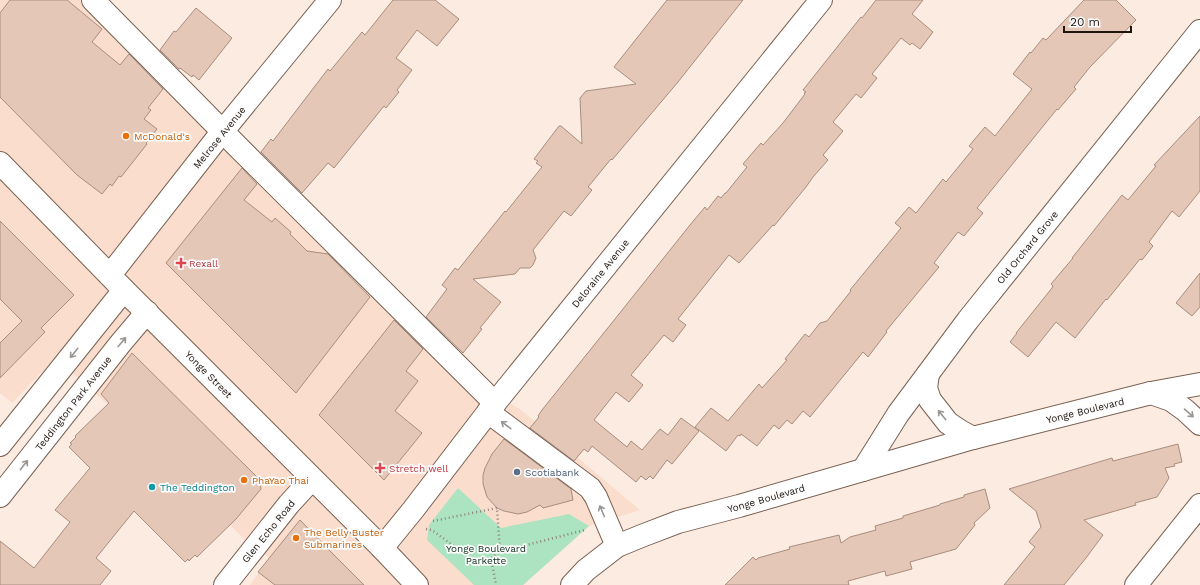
<svg xmlns="http://www.w3.org/2000/svg" width="1200" height="585" viewBox="0 0 1200 585" font-family="'Work Sans',sans-serif">
  <style>
    .built { fill: #faddcd }
    .green { fill: #ace3c0 }
    .building { fill: #e4c7b7; stroke: #a88d7e }
    .lines { fill: none; stroke-linecap: round; stroke-linejoin: round }
    .minor-casing { stroke: #7a6152; stroke-width: 24 }
    .major-casing { stroke: #7a6152; stroke-width: 24 }
    .path { stroke: #90827a; stroke-width: 2.5; stroke-dasharray: 1 3; stroke-linecap: butt }
    .minor { stroke: #fff; stroke-width: 22 }
    .major { stroke: #fff; stroke-width: 22 }
    .oneway { stroke: #9a9693 }
    .food-dot { fill: #e8710a; stroke: #fcfcfc; stroke-width: 1.5 }
    .health-dot { fill: #e0444e; stroke: #fcfcfc; stroke-width: 1.5 }
    .service-dot { fill: #5c6f8a; stroke: #fcfcfc; stroke-width: 1.5 }
    .culture-dot { fill: #0f9aa8; stroke: #fcfcfc; stroke-width: 1.5 }
    .labels { text-anchor: middle; stroke-width: 3.5; stroke-linejoin: round; paint-order: stroke }
    .food-label { font-size: 10px; fill: #c56008; stroke: #fcfcfc; text-anchor: start }
    .street-label { font-size: 10px; fill: #1f150f; stroke: #fcfcfc }
    .health-label { font-size: 10px; fill: #be3a42; stroke: #fcfcfc; text-anchor: start }
    .service-label { font-size: 10px; fill: #4e5e75; stroke: #fcfcfc; text-anchor: start }
    .culture-label { font-size: 10px; fill: #0d838f; stroke: #fcfcfc; text-anchor: start }
    .park-label { font-size: 10px; fill: #10311f; stroke: #fcfcfc }
  </style>
  <rect width="100%" height="100%" fill="#fcebe1"/>
  <polygon class="built" points="0,0 90,0 482,388 520,409 640,510 589,526 523,585 250,585 269,558 240,535 103,400 55,358 12,403 0,393"/>
  <polygon class="green" points="458,488 501,528 569,514 589,526 523,585 474,585 427,540 429,525"/>
  <g class="building">
    <polygon points="10,0 67,0 102,29 92,42 120,65 129,54 163,89 148,108 151,110 144,119 157,129 146,143 147,144 121,177 119,176 112,186 110,184 102,194 77,175 0,97 0,13"/>
    <polygon points="393,0 435,0 459,19 437,46 417,30 396,58 412,70 397,90 399,92 386,108 384,106 334,168 328,163 302,193 261,152 271,139 273,141 328,69 330,71 362,32 365,35"/>
    <polygon points="667,0 743,0 678,82 612,160 611,159 588,187 592,190 571,216 564,211 533,250 536,258 533,265 530,268 520,268 515,274 473,279 501,302 480,328 482,329 463,353 426,317 447,289 442,285 455,268 458,270 505,211 506,212 542,167 536,163 538,161 534,159 559,126 561,126 582,144 580,98 586,91 636,84 614,67"/>
    <polygon points="876,0 923,0 912,14 933,32 920,49 912,43 910,45 901,38 872,74 877,78 861,98 856,94 833,122 843,131 823,155 828,160 813,177 806,187 774,226 773,225 739,263 729,255 678,319 686,325 673,342 664,335 631,375 643,385 629,402 616,392 594,420 627,447 631,441 642,450 660,429 668,435 681,418 699,431 672,464 667,460 653,479 650,476 646,480 641,476 636,482 592,446 588,452 584,449 574,461 530,428 539,417 538,416 542,410 611,324 690,225 705,207 707,210 718,196 721,198 725,193 726,193 747,167 743,164 761,143 763,145 783,123 805,94 804,93 806,92 803,90 861,17 862,18"/>
    <polygon points="1084,0 1116,0 1136,20 1090,67 1074,87 1076,89 1058,110 1057,109 977,208 983,213 964,236 958,232 934,263 939,267 886,331 887,332 868,357 863,352 810,417 803,411 792,424 787,420 779,429 774,425 757,446 741,434 740,436 738,435 726,451 695,427 711,408 728,421 759,384 762,388 787,360 785,359 805,334 809,337 820,323 827,321 851,291 850,290 901,228 895,223 909,207 916,213 943,179 946,182 973,149 969,146 985,127 995,136 1032,89 1013,74 1030,52 1031,53 1043,38 1046,40"/>
    <polygon points="196,8 232,38 199,80 193,75 192,77 180,68 179,69 160,50 174,31 176,32"/>
    <polygon points="1200,116 1200,191 1179,217 1172,211 1149,242 1153,246 1142,260 1140,259 1107,300 1106,299 1075,338 1056,322 1028,357 1010,342 1017,333 1016,333 1052,288 1053,286 1051,284 1073,258 1072,258 1122,195 1128,200 1156,166 1154,165"/>
    <polygon points="242,168 257,184 244,200 272,222 275,218 291,232 290,234 307,251 328,254 370,297 296,393 166,263"/>
    <polygon points="0,221 74,295 41,328 45,332 0,378 0,343 22,321 0,299"/>
    <polygon points="1200,273 1200,307 1192,316 1176,303"/>
    <polygon points="394,320 423,349 406,371 418,381 395,411 422,433 384,480 319,415"/>
    <polygon points="132,353 260,480 261,489 236,519 197,557 195,555 189,561 188,559 185,562 134,511 96,558 111,571 100,585 0,585 0,541 34,568 70,522 55,510 90,468 69,447 72,444 70,443 76,437 75,436 109,403 101,394"/>
    <polygon points="504,439 571,489 573,500 543,508 540,505 527,512 518,514 504,511 497,508 487,497 483,484 483,475 485,468 492,454"/>
    <polygon points="1178,444 1182,462 1174,464 1175,466 1165,468 1169,478 1157,497 1135,503 1136,505 1084,520 1103,535 1086,558 1064,585 1004,585 1035,547 1029,542 1041,527 1036,511 1009,489 1112,458 1113,461"/>
    <polygon points="985,489 990,508 974,523 975,525 956,549 910,562 912,569 886,576 885,571 848,581 849,585 725,585 753,557 756,560 758,558 790,549 789,547 839,535 841,543 850,537 876,530 875,526 903,518 903,516 940,505 940,504 964,497 964,495"/>
    <polygon points="300,520 334,555 364,585 275,585 258,572"/>
  </g>
  <g class="lines">
    <g class="minor-casing">
      <g id="minor">
        <polyline points="93,0 237,146 495,403"/>
        <polyline points="110,275 222,132 330,0"/>
        <polyline points="928,374 926,388 930,400 948,423 960,431 973,438"/>
        <polyline points="1151,393 1171,400 1185,410 1200,424"/>
        <polyline points="488,412 590,488 596,497 617,546"/>
        <polyline points="0,445 124,290"/>
        <polyline points="863,470 898,414 968,320 1200,31"/>
        <polyline points="0,496 120,344 147,312"/>
        <polyline points="382,548 413,510 495,403 821,0"/>
        <polyline points="225,585 289,504 312,479"/>
        <polyline points="572,585 586,570 617,546 644,535 678,522 739,506 973,438 1151,393 1200,384"/>
        <polyline points="1136,585 1200,505"/>
      </g>
    </g>
    <g class="major-casing">
      <polyline id="major" points="0,163 124,290 382,548 417,585"/>
    </g>
    <g class="path">
      <polyline points="433,521 497,508 500,552"/>
      <polyline points="426,529 432,530 474,561 491,558 500,552 585,530"/>
      <polyline points="491,558 496,585"/>
    </g>
    <use href="#minor" class="minor"/>
    <use href="#major" class="major"/>
  </g>
  <defs><path id="oneway-shaft" d="M-6 0H5M1.5-3L5.5 0L1.5 3" fill="none" stroke-width="1.6" stroke-linecap="round" stroke-linejoin="round"/></defs>
  <g class="oneway">
    <use href="#oneway-shaft" transform="translate(122 342) rotate(-50)"/>
    <use href="#oneway-shaft" transform="translate(74 353) rotate(129)"/>
    <use href="#oneway-shaft" transform="translate(1189 413) rotate(41)"/>
    <use href="#oneway-shaft" transform="translate(942 415) rotate(-129)"/>
    <use href="#oneway-shaft" transform="translate(506 425) rotate(-143)"/>
    <use href="#oneway-shaft" transform="translate(24 465) rotate(-52)"/>
    <use href="#oneway-shaft" transform="translate(602 511) rotate(-113)"/>
  </g>
  <g class="food-dot">
    <circle cx="126" cy="136" r="4"/>
    <circle cx="244" cy="480" r="4"/>
    <circle cx="296" cy="538" r="4"/>
  </g>
  <g class="health-dot">
    <path d="M179 257h4v4h4v4h-4v4h-4v-4h-4v-4h4z"/>
    <path d="M378 462h4v4h4v4h-4v4h-4v-4h-4v-4h4z"/>
  </g>
  <circle class="service-dot" cx="517" cy="472" r="4"/>
  <circle class="culture-dot" cx="152" cy="487" r="4"/>
  <g class="labels">
    <g class="food-label">
      <text x="134" y="140">McDonald's</text>
      <text x="252" y="484">PhaYao Thai</text>
      <text x="304" y="536">The Belly Buster<tspan x="304" dy="12">Submarines</tspan></text>
    </g>
    <g class="street-label">
      <text transform="translate(219 137) rotate(-51)" y="4">Melrose Avenue</text>
      <text transform="translate(1027 247) rotate(-51)" y="4">Old Orchard Grove</text>
      <text transform="translate(600 273) rotate(-51)" y="4">Deloraine Avenue</text>
      <text transform="translate(209 374) rotate(45)" y="4">Yonge Street</text>
      <text transform="translate(73 403) rotate(-52)" y="4">Teddington Park Avenue</text>
      <text transform="translate(1085 410) rotate(-14)" y="4">Yonge Boulevard</text>
      <text transform="translate(766 498) rotate(-16)" y="4">Yonge Boulevard</text>
      <text transform="translate(268 531) rotate(-51)" y="4">Glen Echo Road</text>
    </g>
    <g class="health-label">
      <text x="189" y="267">Rexall</text>
      <text x="389" y="472">Stretch well</text>
    </g>
    <g class="service-label">
      <text x="525" y="476">Scotiabank</text>
    </g>
    <g class="culture-label">
      <text x="160" y="491">The Teddington</text>
    </g>
    <g class="park-label">
      <text x="486" y="552">Yonge Boulevard<tspan x="486" dy="12">Parkette</tspan></text>
    </g>
  </g>
  <path d="M1064 26v6h67v-6" fill="none" stroke="#1f150f" stroke-width="2"/>
  <text x="1070" y="26" font-size="12" fill="#1f150f" stroke="#fcfcfc" stroke-width="3" paint-order="stroke">20 m</text>
</svg>
